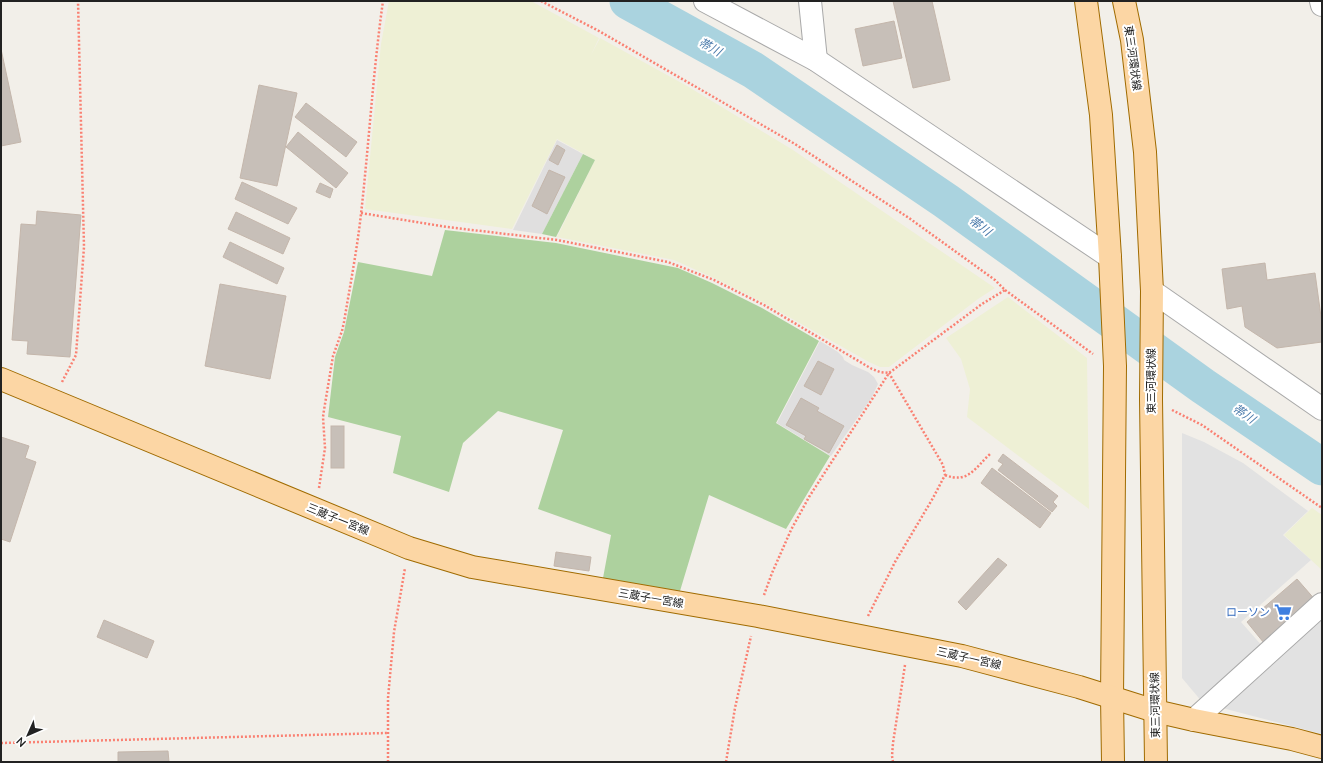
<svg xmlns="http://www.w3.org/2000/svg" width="1323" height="763" viewBox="0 0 1323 763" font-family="'Nunito Sans','Noto Sans JP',sans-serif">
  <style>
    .residential { fill: #e0dfdf }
    .farmland { fill: #eef0d5 }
    .forest { fill: #add19e }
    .parking { fill: #e2e2e2 }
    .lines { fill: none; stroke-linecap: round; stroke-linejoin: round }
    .river { stroke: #aad3df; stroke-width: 37 }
    .building { fill: #c7bfb8; stroke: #c4b6ab }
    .minor-casing { stroke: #a9a9a9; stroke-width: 24 }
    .major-casing { stroke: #a06b00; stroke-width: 24 }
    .path { stroke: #fa8072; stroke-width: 2.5; stroke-dasharray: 2 2; stroke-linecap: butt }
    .minor { stroke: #fff; stroke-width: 22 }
    .major { stroke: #fcd6a4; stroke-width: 22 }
    .labels { text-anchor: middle; stroke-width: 4; stroke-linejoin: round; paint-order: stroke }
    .street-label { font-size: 11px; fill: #222; stroke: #fff }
    .shop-label { font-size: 11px; fill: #366cbe; stroke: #fff; text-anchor: end }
    .water-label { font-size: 12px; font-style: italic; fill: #4a7aab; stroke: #fff }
  </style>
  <rect width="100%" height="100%" fill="#f2efe9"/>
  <g class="residential">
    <polygon points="557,140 583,154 542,234 513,230"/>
    <polygon points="820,341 838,352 843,357 844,360 852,365 868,372 874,377 878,384 872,397 831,456 777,423"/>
  </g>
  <g class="farmland">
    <polygon points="389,1 531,1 599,38 591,55 600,38 687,86 793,150 995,288 978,299 889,367 880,367 869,362 764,303 714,278 674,260 557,237 595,160 557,139 512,229 365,209 381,44"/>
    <polygon points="1008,297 1087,358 1089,509 967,417 970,389 961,359 946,338"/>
    <polygon points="1312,508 1322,515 1322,570 1284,535"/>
  </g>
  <g class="forest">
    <polygon points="583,154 595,160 556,237 542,234"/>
    <polygon points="445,230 556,243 678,268 712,283 762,308 819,341 776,423 830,456 786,529 709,495 680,591 603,578 611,535 538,509 563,430 498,411 463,443 449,492 393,473 401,436 328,417 335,357 344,332 358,262 432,276"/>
  </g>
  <polygon class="parking" points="1182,433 1204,442 1243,463 1308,511 1283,535 1311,560 1241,622 1271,656 1322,618 1322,734 1203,703 1182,678"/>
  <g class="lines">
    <polyline class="river" points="628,1 753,70 946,201 1203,386 1322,467"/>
  </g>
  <g class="building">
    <polygon points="893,1 932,1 950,80 913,88"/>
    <polygon points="894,21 902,58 863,66 855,29"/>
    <polygon points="1,49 21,142 1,146"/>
    <polygon points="259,85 297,93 277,186 240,178"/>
    <polygon points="306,103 357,142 346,157 295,117"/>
    <polygon points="298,132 348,173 336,188 286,147"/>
    <polygon points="557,145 565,150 558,165 549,160"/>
    <polygon points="549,170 565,177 547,214 532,206"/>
    <polygon points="242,182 297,208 288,224 235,199"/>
    <polygon points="320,183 333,189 330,198 316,192"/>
    <polygon points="37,211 81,215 70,357 27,354 28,341 12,340 21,224 36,225"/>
    <polygon points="236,212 290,238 283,254 228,229"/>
    <polygon points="230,242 284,268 277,284 223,257"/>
    <polygon points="1265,263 1267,280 1315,273 1322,324 1322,342 1277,348 1245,327 1242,306 1227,309 1222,269"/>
    <polygon points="220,284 286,296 270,379 205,366"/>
    <polygon points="818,361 834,369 821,395 804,386"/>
    <polygon points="801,398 819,408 817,411 844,426 829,453 804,439 806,436 786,425"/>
    <rect x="331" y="426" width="13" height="42"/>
    <polygon points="1,437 29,446 25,458 36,462 10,542 1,539"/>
    <polygon points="1003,454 1058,496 1053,502 1057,506 1052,512 998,470 1003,464 998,461"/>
    <polygon points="992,468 1051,513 1040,528 981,483"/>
    <polygon points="556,552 591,557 589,571 554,566"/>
    <polygon points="998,558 1007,565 966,610 958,602"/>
    <polygon points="1297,579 1317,602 1268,648 1247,622"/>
    <polygon points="104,620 154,641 147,658 97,637"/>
    <polygon points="168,751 169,762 118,762 118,752"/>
  </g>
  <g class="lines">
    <g class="minor-casing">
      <g id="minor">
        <polyline points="705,1 816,60 1110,257"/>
        <polyline points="810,1 816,60"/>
        <polyline points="1321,1 1322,5"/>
        <polyline points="1152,291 1322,409"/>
        <polyline points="1194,720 1322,604"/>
      </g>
    </g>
    <g class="major-casing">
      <g id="major">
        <polyline points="1086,1 1101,115 1110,257 1115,366 1112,697 1113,762"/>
        <polyline points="1124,1 1132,40 1145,152 1152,291 1151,399 1156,762"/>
        <polyline points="1,379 409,548 472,567 758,616 962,656 1079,687 1155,711 1194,720 1292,739 1322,747"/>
      </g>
    </g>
    <g class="path">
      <polyline points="541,1 599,31 795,144 909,218 995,280 1005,290 982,304 889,373 809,497 791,530 772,573 764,595"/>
      <polyline points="361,213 447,227 557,240 668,262 714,280 764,305 872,369 880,372 889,373"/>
      <polyline points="1005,290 1093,354"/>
      <polyline points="62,382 76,355 84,247 78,1"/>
      <polyline points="1172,410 1202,425 1322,508"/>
      <path d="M945,475C968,484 975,468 990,454"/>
      <path d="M319,488L325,448L323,417L324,410L333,356L342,331L344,322C350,286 357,250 361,214C369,143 373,72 383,1"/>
      <polyline points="868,616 895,562 933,498 945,475 943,465 889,373"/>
      <polyline points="1,743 387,733"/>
      <polyline points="388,762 388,698 394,632 405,568"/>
      <polyline points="726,762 735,708 751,636"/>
      <polyline points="893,762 892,756 893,743 905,665"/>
    </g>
    <use href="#minor" class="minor"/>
    <use href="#major" class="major"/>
  </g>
  <defs>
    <g id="supermarket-bare" transform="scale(1.38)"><path d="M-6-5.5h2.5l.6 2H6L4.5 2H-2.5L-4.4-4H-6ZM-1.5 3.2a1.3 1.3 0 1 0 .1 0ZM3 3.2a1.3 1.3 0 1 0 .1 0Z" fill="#3f7fe0" stroke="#fff" stroke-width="2.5" paint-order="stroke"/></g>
  </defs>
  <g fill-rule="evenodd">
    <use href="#supermarket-bare" x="1283" y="612"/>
  </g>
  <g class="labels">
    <g class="street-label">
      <text transform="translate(1133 58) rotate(82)" y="4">東三河環状線</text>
      <text transform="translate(1151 381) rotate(-90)" y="4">東三河環状線</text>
      <text transform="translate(338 519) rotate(22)" y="4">三蔵子一宮線</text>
      <text transform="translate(651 598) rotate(10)" y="4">三蔵子一宮線</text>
      <text transform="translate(969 658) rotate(13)" y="4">三蔵子一宮線</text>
      <text transform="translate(1155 705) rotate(-91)" y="4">東三河環状線</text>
    </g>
    <g class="shop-label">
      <text x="1270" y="616">ローソン</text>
    </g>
    <g class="water-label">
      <text transform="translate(710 47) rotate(29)" y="4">帯川</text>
      <text transform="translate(980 226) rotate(36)" y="4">帯川</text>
      <text transform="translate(1244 414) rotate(34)" y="4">帯川</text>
    </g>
  </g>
  <rect width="1323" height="763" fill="none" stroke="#222222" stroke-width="4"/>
  <g transform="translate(28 735) rotate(225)" stroke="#ffffff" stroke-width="3" paint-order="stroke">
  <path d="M0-3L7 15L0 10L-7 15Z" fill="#222222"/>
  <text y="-6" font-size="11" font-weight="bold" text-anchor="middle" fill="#222222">N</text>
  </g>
</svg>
